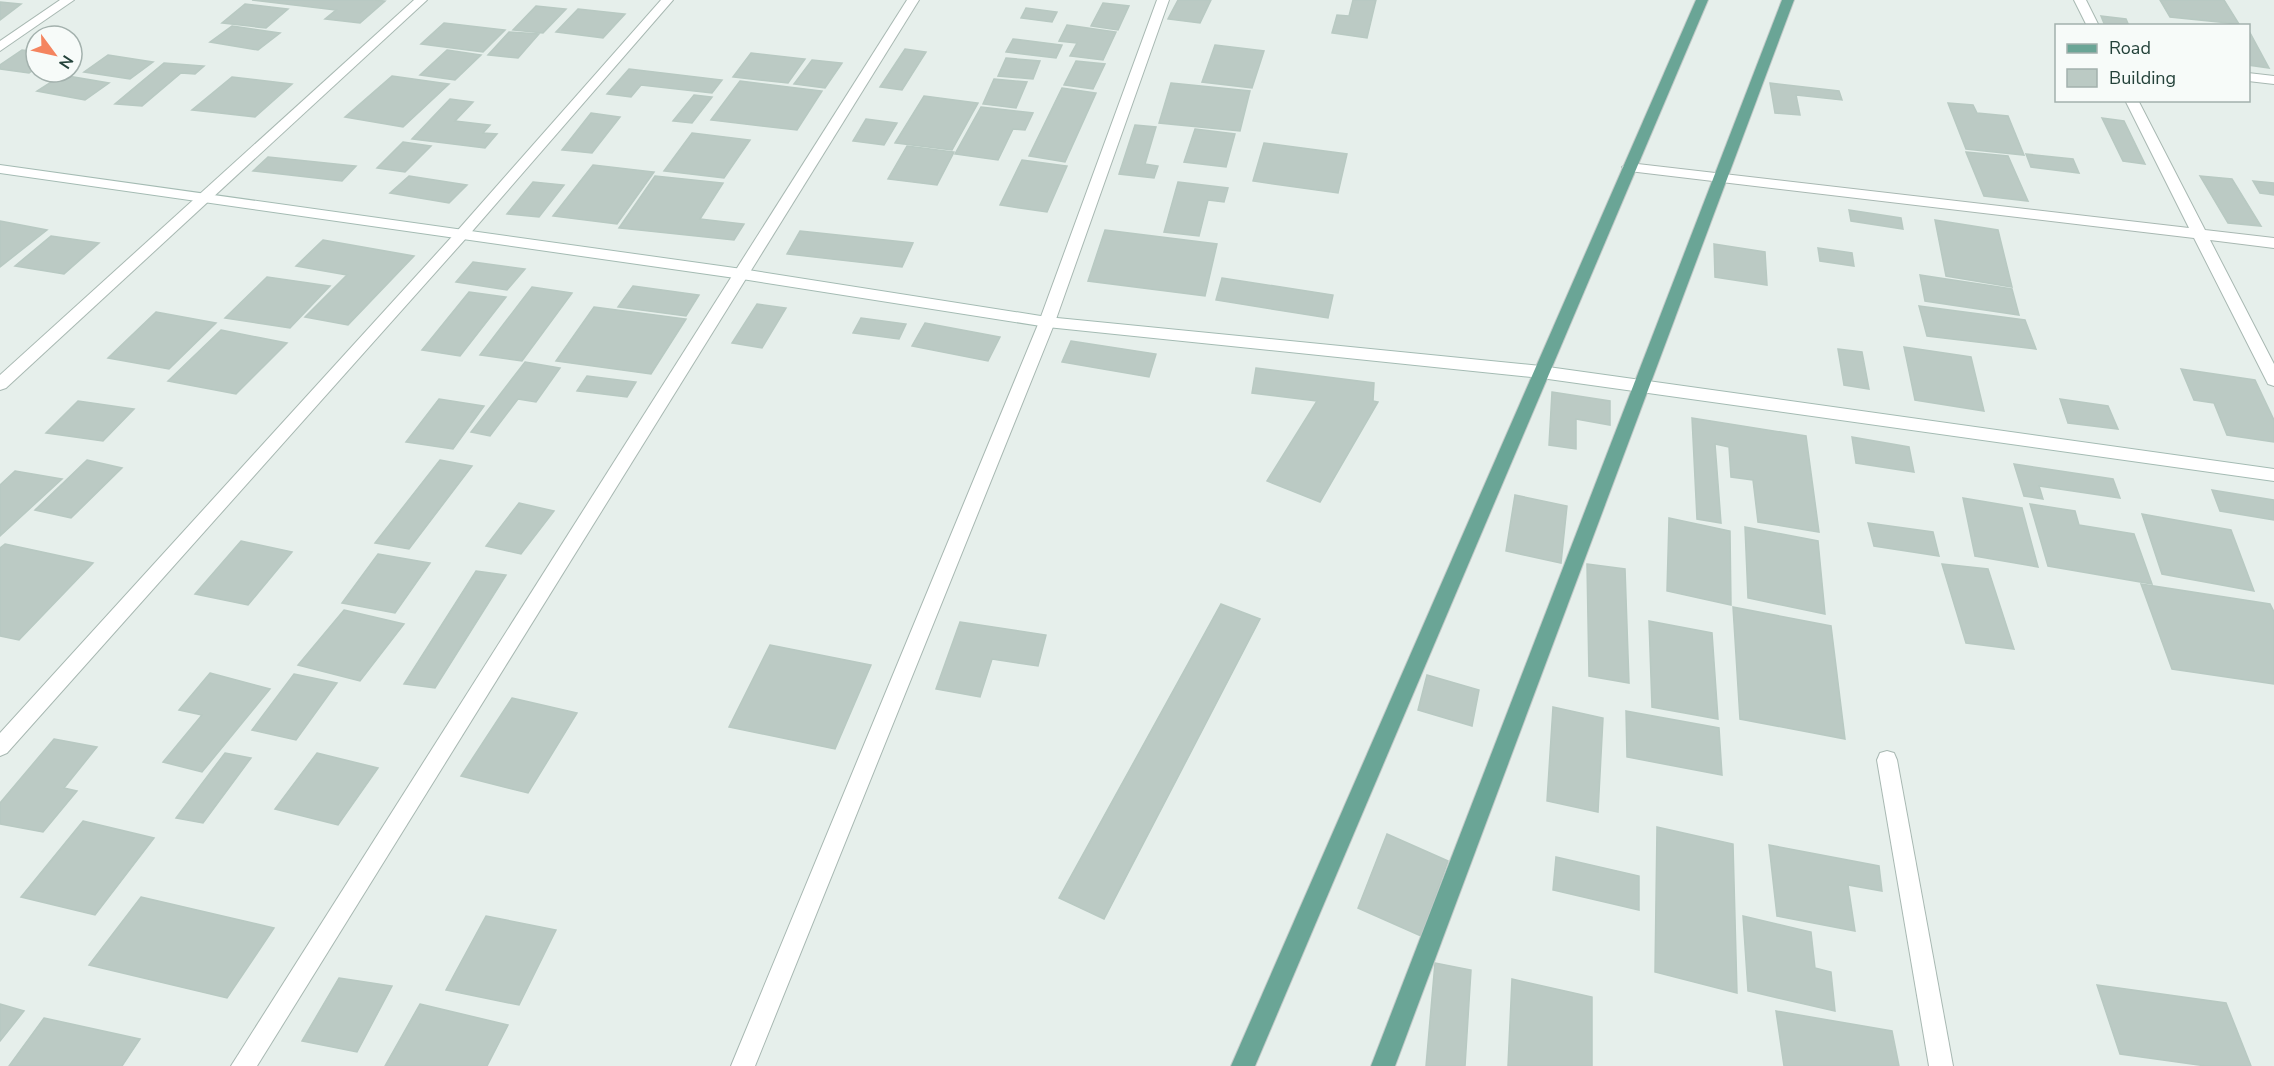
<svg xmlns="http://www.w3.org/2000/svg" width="2274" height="1066" viewBox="0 0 2274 1066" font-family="'Nunito Sans',sans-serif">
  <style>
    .building { fill: #bbcac4; stroke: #b8c9c2; stroke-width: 1.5 }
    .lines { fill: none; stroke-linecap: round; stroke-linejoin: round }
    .street-casing { stroke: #a8b8b2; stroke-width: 2 }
    .secondary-casing { stroke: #a4bbb3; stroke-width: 2 }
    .primary-casing { stroke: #c2cac8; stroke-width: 2 }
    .street { fill: #fff; fill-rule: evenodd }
    .secondary { fill: #fff; fill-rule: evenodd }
    .primary { fill: #6aa596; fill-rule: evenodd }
  </style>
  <rect width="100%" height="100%" fill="#e6efeb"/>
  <g class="building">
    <polygon points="252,0 373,0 385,1 360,23 325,19 336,10"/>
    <polygon points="1178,0 1211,0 1200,23 1168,19"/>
    <polygon points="1353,0 1376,0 1367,38 1332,33 1337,15 1349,16"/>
    <polygon points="2160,0 2224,0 2239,24 2170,17"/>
    <polygon points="0,2 21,4 0,20"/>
    <polygon points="1103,3 1129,6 1118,30 1091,26"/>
    <polygon points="245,4 288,9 266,28 222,23"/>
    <polygon points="536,6 566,9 543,33 513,30"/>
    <polygon points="1026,8 1057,12 1052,22 1021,18"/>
    <polygon points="578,9 625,14 603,38 556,32"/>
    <polygon points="2101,16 2126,19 2129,26 2105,26"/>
    <polygon points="444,23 505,30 483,52 421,44"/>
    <polygon points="1067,25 1116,32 1103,60 1070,56 1077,43 1059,41"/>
    <polygon points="232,26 280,33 258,50 210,42"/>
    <polygon points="2248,31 2249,31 2269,68 2248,65"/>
    <polygon points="509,32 539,34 518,58 488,55"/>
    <polygon points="1013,39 1062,45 1056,58 1006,52"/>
    <polygon points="1215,45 1264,51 1252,88 1202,82"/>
    <polygon points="905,49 926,52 902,90 880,87"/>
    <polygon points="22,50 36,52 36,68 29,73 0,69 0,65"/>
    <polygon points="447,50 481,55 455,80 420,75"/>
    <polygon points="751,53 805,59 788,83 733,77"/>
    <polygon points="108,55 153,62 130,79 84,72"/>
    <polygon points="1006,58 1040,61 1033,79 998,76"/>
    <polygon points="812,60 842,63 825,88 794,84"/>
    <polygon points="1076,61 1105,64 1093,89 1064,85"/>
    <polygon points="164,63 204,66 195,74 181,73 142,106 115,104"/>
    <polygon points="629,69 722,80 712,93 641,85 631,97 607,94"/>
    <polygon points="62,75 109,83 85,100 37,91"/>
    <polygon points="392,76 449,84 403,127 345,117"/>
    <polygon points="232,77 292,84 255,117 192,110"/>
    <polygon points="994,79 1027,82 1016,108 983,104"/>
    <polygon points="740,81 822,91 797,130 711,120"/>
    <polygon points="1171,83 1250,91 1240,131 1159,123"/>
    <polygon points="1770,83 1839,91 1842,100 1796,95 1800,115 1775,113"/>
    <polygon points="1062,88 1096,93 1065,162 1029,156"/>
    <polygon points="694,95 712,97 692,123 673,121"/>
    <polygon points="924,96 978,103 952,150 895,143"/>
    <polygon points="450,99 473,102 455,121 490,125 483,133 497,134 485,148 412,139"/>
    <polygon points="1948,103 1973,105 1977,113 2008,116 2024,155 1966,149"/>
    <polygon points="981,107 1033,113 1025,130 1013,129 998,160 955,154"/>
    <polygon points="591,113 620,117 592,153 562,150"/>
    <polygon points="2102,118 2124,121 2145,164 2123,161"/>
    <polygon points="866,119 897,123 884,145 853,141"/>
    <polygon points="1135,125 1156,127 1145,164 1158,166 1154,178 1119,174"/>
    <polygon points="1195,129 1235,134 1226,167 1184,162"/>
    <polygon points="692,133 750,140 724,178 664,171"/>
    <polygon points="403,142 431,146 405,172 377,168"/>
    <polygon points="1264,143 1347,154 1338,193 1253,181"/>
    <polygon points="907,146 954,152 937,185 888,179"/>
    <polygon points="1966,152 2008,156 2028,201 1984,196"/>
    <polygon points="2026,154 2073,159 2079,173 2031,167"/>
    <polygon points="268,157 356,166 342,181 253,171"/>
    <polygon points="1022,160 1067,166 1047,212 1000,205"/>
    <polygon points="593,165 654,172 617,224 553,216"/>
    <polygon points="409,176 467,185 449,203 390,193"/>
    <polygon points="655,176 723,183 700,219 744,224 734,240 619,228"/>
    <polygon points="2200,176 2232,179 2261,226 2228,223"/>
    <polygon points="2253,181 2274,183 2274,195 2260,193"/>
    <polygon points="533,182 564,185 539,217 507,214"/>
    <polygon points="1178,182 1228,188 1224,202 1208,200 1199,236 1164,232"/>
    <polygon points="1849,210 1901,218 1903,229 1851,221"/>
    <polygon points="1935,220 1998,230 2012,287 1946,276"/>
    <polygon points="0,221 47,230 0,267"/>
    <polygon points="1105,230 1217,244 1205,296 1088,281"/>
    <polygon points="800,231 913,243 902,267 787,254"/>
    <polygon points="51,236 99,243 64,274 15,266"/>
    <polygon points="323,240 414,256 348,325 305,317 347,275 296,266"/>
    <polygon points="1714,244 1765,252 1767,285 1715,277"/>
    <polygon points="1818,248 1852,253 1854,266 1820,261"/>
    <polygon points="473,262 525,269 507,290 456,282"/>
    <polygon points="1920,275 2012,289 2019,315 1925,301"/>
    <polygon points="267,277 330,286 290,328 225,318"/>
    <polygon points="1222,278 1333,295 1328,318 1216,300"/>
    <polygon points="633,286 699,295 686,316 618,307"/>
    <polygon points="532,287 572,293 522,361 480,355"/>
    <polygon points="469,292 506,297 460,356 422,350"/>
    <polygon points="757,304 786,308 762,348 732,343"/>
    <polygon points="1919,306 2025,320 2036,349 1927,336"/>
    <polygon points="594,307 686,319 651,374 556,361"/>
    <polygon points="156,312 216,323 169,369 108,358"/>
    <polygon points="861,318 906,324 899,339 853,333"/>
    <polygon points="925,323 1000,337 988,361 912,346"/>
    <polygon points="221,330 287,343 236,394 168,381"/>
    <polygon points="1071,341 1156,354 1149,377 1062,362"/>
    <polygon points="1904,347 1971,357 1984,411 1915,400"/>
    <polygon points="1838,349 1862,352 1869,389 1844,385"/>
    <polygon points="525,362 560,368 536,402 518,399 490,436 471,432"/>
    <polygon points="1256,368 1374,383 1373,401 1378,402 1320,502 1267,481 1317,401 1252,393"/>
    <polygon points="2181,369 2255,380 2274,420 2274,442 2227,435 2214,403 2194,400"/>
    <polygon points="587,376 636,382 627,397 577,391"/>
    <polygon points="1552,392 1610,401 1610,425 1576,419 1576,449 1549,445"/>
    <polygon points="439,399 484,406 453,449 406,442"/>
    <polygon points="2060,399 2108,406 2118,429 2068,423"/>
    <polygon points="78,401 134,409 103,441 46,433"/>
    <polygon points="1692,418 1806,436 1819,532 1758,522 1753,480 1731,477 1729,447 1715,444 1721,523 1697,519"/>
    <polygon points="1852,437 1909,447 1914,472 1856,463"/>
    <polygon points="87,460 122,468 71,518 35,510"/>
    <polygon points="440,460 472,466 409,549 375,543"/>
    <polygon points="2014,464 2113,479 2120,498 2039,486 2043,499 2024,496"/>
    <polygon points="15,471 62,479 0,536 0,485"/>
    <polygon points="2212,490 2274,500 2274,520 2220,511"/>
    <polygon points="1515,495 1567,506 1561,563 1506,551"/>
    <polygon points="1963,498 2022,508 2038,567 1975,556"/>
    <polygon points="519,503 554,511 521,554 486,546"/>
    <polygon points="2030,504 2075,511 2079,525 2134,534 2152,584 2048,566"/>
    <polygon points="2142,514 2231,530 2254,591 2162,574"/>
    <polygon points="1669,518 1730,531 1731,605 1667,591"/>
    <polygon points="1868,523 1933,532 1939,556 1874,546"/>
    <polygon points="1745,527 1818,541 1825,614 1748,598"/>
    <polygon points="241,541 292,552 248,605 195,594"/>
    <polygon points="5,544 93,563 19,640 0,636 0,548"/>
    <polygon points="378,554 430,563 395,613 342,603"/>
    <polygon points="1587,564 1625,569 1629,683 1589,676"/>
    <polygon points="1942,564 1988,569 2014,649 1966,643"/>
    <polygon points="476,571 506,575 435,688 404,684"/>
    <polygon points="2141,584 2270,604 2274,612 2274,684 2172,669"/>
    <polygon points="1221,604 1260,619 1104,919 1059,898"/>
    <polygon points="1733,607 1831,626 1845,739 1740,719"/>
    <polygon points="344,610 404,624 360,681 298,665"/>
    <polygon points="1649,621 1712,633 1718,719 1652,707"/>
    <polygon points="960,622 1046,635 1038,666 992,659 980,697 936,689"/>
    <polygon points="770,645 871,665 835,749 729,727"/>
    <polygon points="210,673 270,689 202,772 163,762 202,715 179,710"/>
    <polygon points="294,674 337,683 296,740 252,730"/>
    <polygon points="1427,675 1479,690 1472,726 1418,710"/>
    <polygon points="512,698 577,713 528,793 461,776"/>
    <polygon points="1553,707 1603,718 1598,812 1547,801"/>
    <polygon points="1626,711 1719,728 1722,775 1627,757"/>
    <polygon points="54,739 97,747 64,788 77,791 43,832 0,824 0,803"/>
    <polygon points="225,753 251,758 203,823 176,818"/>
    <polygon points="317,753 378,768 338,825 275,809"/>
    <polygon points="83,821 154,838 95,915 21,897"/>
    <polygon points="1657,827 1733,844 1737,993 1655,972"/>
    <polygon points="1387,834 1448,861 1421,936 1358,908"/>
    <polygon points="1769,845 1879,866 1882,891 1848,885 1855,931 1777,916"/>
    <polygon points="1556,857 1639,876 1639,910 1553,890"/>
    <polygon points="141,897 274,928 227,998 89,965"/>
    <polygon points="486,916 556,930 519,1005 446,990"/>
    <polygon points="1743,916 1811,932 1815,968 1831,972 1835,1011 1748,991"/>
    <polygon points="1435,963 1471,970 1465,1066 1426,1066"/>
    <polygon points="339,978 392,986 357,1052 302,1041"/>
    <polygon points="1512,979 1592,997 1592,1066 1508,1066"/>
    <polygon points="2097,985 2226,1003 2251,1066 2206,1066 2120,1054"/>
    <polygon points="0,1004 24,1011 0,1041"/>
    <polygon points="420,1004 508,1025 487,1066 385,1066"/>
    <polygon points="1776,1011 1892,1031 1899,1066 1784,1066"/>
    <polygon points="44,1018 140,1039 122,1066 9,1066"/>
  </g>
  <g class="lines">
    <g class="street-casing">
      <g id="street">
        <polygon points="60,0 74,0 0,51 0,41"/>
        <polygon points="414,0 427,0 6,388 0,390 0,375"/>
        <polygon points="661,0 673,0 468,236 7,753 0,756 0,733 458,230"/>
        <polygon points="907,0 919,0 257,1066 231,1066"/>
        <polygon points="1157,0 1169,0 1055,322 755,1066 731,1066 1039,322"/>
        <polygon points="2074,0 2086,0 2099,26 2087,26"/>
        <polygon points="2248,73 2274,76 2274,84 2248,81"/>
        <polygon points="2125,100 2138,100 2205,230 2274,238 2274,248 2210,240 2274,364 2274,386 2268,384 2266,380 2194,238 1629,171 1622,167 1629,163 2189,228"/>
        <polygon points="1887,751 1894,753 1897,760 1953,1066 1929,1066 1877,760 1880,753"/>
      </g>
    </g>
    <g class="secondary-casing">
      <polygon id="secondary" points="0,165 742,269 1047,317 1541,366 2274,469 2274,481 1541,378 1047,327 742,279 0,173"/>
    </g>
    <g class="primary-casing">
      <g id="primary">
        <polygon points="1696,0 1708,0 1255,1066 1231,1066"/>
        <polygon points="1782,0 1794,0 1395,1066 1371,1066"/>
      </g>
    </g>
    <use href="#street" class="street"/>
    <use href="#secondary" class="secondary"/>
    <use href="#primary" class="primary"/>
  </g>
  <rect x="2055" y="24" width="195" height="78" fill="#f7fbf9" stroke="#a3b1ad" stroke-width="1.5"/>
  <rect x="2067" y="44" width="30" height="9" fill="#6aa596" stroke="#a3b1ad" stroke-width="1.5"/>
  <text x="2109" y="54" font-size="18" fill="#24423a">Road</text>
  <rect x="2067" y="69" width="30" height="18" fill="#bbcac4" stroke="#a3b1ad" stroke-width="1.5"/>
  <text x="2109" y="84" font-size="18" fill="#24423a">Building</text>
  <g transform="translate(54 54) rotate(123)"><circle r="28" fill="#f7fbf9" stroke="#a3b1ad" stroke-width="1.5"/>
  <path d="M0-4.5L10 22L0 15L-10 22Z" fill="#f4845f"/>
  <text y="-9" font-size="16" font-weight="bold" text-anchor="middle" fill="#24423a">N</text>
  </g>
</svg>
